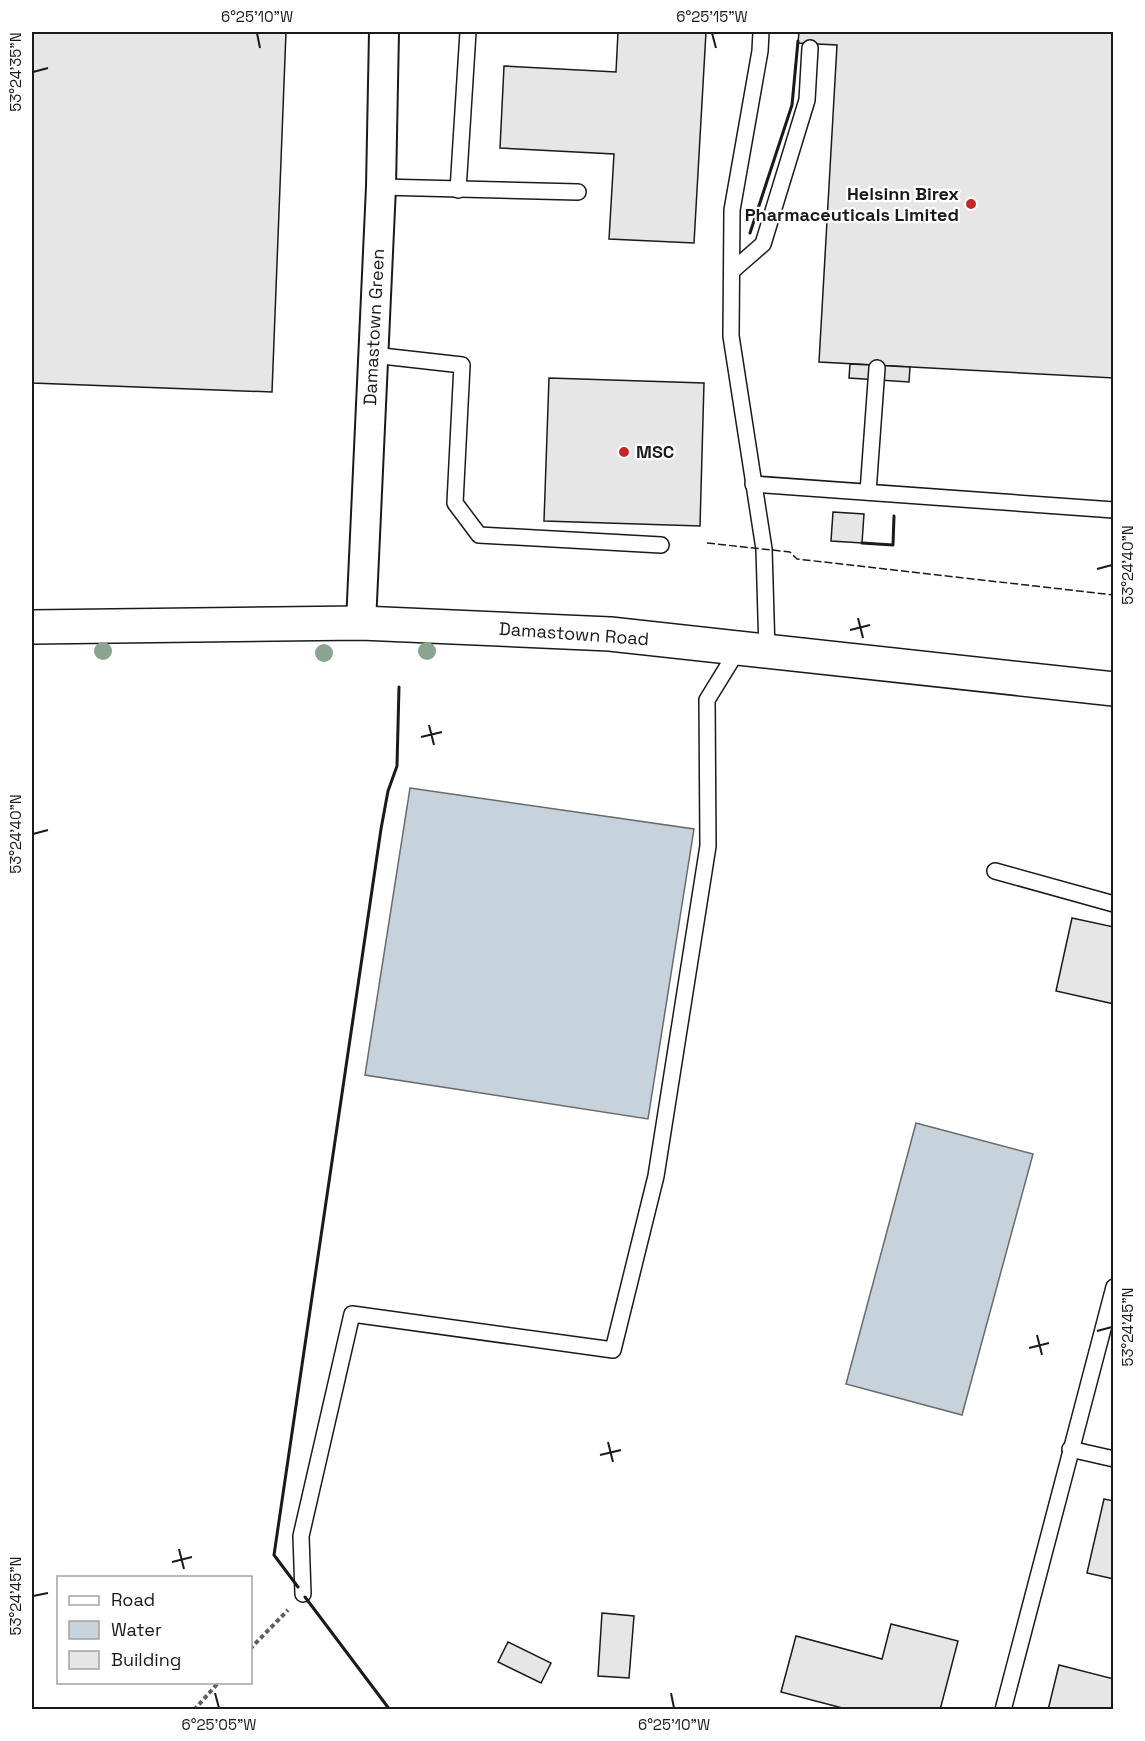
<svg xmlns="http://www.w3.org/2000/svg" width="1145" height="1741" viewBox="0 0 1145 1741" font-family="'Space Grotesk',sans-serif">
  <style>
    .water { fill: #c6d2dc; stroke: #6a6a6a; stroke-width: 1.5 }
    .building { fill: #e6e6e6; stroke: #1a1a1a; stroke-width: 1.5 }
    .lines { fill: none; stroke-linecap: round; stroke-linejoin: round }
    .lane-casing { stroke: #1a1a1a; stroke-width: 18 }
    .street-casing { stroke: #1a1a1a; stroke-width: 32 }
    .secondary-casing { stroke: #1a1a1a; stroke-width: 36 }
    .path { stroke: #5f5f5f; stroke-width: 4; stroke-dasharray: 4.5 3; stroke-linecap: butt }
    .lane { stroke: #fff; stroke-width: 15 }
    .street { stroke: #fff; stroke-width: 28 }
    .secondary { stroke: #fff; stroke-width: 33 }
    .fence { stroke: #1a1a1a; stroke-width: 1.5; stroke-dasharray: 8 3; stroke-linecap: butt }
    .wall { stroke: #1a1a1a; stroke-width: 3 }
    .tree { fill: #8aa48f }
    .ticks { fill: none; stroke: #1a1a1a; stroke-width: 2 }
    .poi-dot { fill: #c62828; stroke: #fff; stroke-width: 2 }
    .labels { text-anchor: middle; stroke-width: 4.5; stroke-linejoin: round; paint-order: stroke }
    .poi-label { font-size: 18px; font-weight: bold; fill: #1a1a1a; stroke: #fff; text-anchor: end }
    .street-label { font-size: 18px; fill: #1a1a1a; stroke: #fff }
    .neatline { fill: none; stroke: #1a1a1a; stroke-width: 2 }
    .ticks-label { font-size: 15px; text-anchor: middle; fill: #1a1a1a }
  </style>
  <rect width="100%" height="100%" fill="#fff"/>
  <g class="water">
    <polygon points="410,788 694,829 648,1119 365,1075"/>
    <polygon points="916,1123 1033,1154 962,1415 846,1384"/>
  </g>
  <g class="building">
    <polygon points="32,32 286,32 272,392 32,383"/>
    <polygon points="618,32 706,32 694,243 609,239 614,154 500,148 504,66 616,72"/>
    <polygon points="799,32 1114,32 1114,378 819,362 837,45 798,43"/>
    <polygon points="850,364 910,367 909,382 849,378"/>
    <polygon points="549,378 704,383 700,526 544,521"/>
    <polygon points="833,512 864,514 862,543 831,541"/>
    <polygon points="1072,918 1114,927 1114,1004 1056,991"/>
    <polygon points="1104,1499 1114,1501 1114,1579 1087,1573"/>
    <polygon points="602,1613 634,1616 629,1678 598,1676"/>
    <polygon points="891,1624 958,1641 940,1710 850,1710 781,1692 796,1636 882,1659"/>
    <polygon points="508,1642 551,1663 541,1683 498,1662"/>
    <polygon points="1059,1665 1114,1679 1114,1710 1048,1710"/>
  </g>
  <g class="lines">
    <g class="lane-casing">
      <g id="lane">
        <polyline points="761,32 760,51 732,210 731,336 764,549 767,651"/>
        <polyline points="381,187 578,192"/>
        <polyline points="458,190 468,32"/>
        <polyline points="732,271 763,244 807,100 810,48"/>
        <polyline points="373,355 462,365 455,503 479,535 661,545"/>
        <polyline points="753,484 1114,510"/>
        <polyline points="868,492 877,368"/>
        <polyline points="995,871 1114,904"/>
        <polyline points="1070,1449 1114,1459"/>
        <polyline points="303,1594 301,1536 352,1314 613,1350 656,1176 708,846 707,700 739,648"/>
        <polyline points="1003,1710 1114,1287"/>
      </g>
    </g>
    <g class="street-casing">
      <polyline id="street" points="361,623 381,187 384,32"/>
    </g>
    <g class="secondary-casing">
      <polyline id="secondary" points="32,627 361,623 610,634 1114,689"/>
    </g>
    <g class="path">
      <polyline points="250,1649 288,1610"/>
      <polyline points="194,1710 219,1682"/>
    </g>
    <use href="#lane" class="lane"/>
    <use href="#street" class="street"/>
    <use href="#secondary" class="secondary"/>
    <polyline class="fence" points="707,543 790,552 797,559 1114,595"/>
    <g class="wall">
      <polyline points="750,233 792,105 798,41"/>
      <polyline points="862,543 893,545 894,516"/>
      <polyline points="298,1587 274,1555 381,829 388,791 397,766 399,687"/>
      <polyline points="305,1597 390,1710"/>
    </g>
  </g>
  <g class="tree">
    <circle cx="103" cy="651" r="9"/>
    <circle cx="427" cy="651" r="9"/>
    <circle cx="324" cy="653" r="9"/>
  </g>
  <path class="ticks" d="M257,33L260,48M712,33L716,48M33,72L48,68M1097,569L1112,565M858,618L863,638M850,630L870,625M429,725L434,745M421,737L442,732M33,834L48,830M1097,1331L1112,1327M1037,1335L1042,1355M1029,1348L1049,1343M608,1442L613,1462M600,1455L621,1450M179,1549L184,1569M172,1562L192,1557M33,1596L48,1593M215,1693L219,1708M671,1693L674,1708"/>
  <g class="poi-dot">
    <circle cx="971" cy="204" r="6"/>
    <circle cx="624" cy="452" r="6"/>
  </g>
  <g class="labels">
    <g class="poi-label">
      <text x="959" y="200">Helsinn Birex<tspan x="959" dy="21">Pharmaceuticals Limited</tspan></text>
      <text x="636" y="458" text-anchor="start">MSC</text>
    </g>
    <g class="street-label">
      <text transform="translate(374 327) rotate(-87)" y="6">Damastown Green</text>
      <text transform="translate(574 634) rotate(4)" y="6">Damastown Road</text>
    </g>
  </g>
  <rect width="1145" height="1741" fill="none" stroke="#ffffff" stroke-width="66"/>
  <rect x="57" y="1576" width="195" height="108" fill="#ffffff" stroke="#a3a3a3" stroke-width="1.5"/>
  <rect x="69" y="1596" width="30" height="9" fill="#ffffff" stroke="#a3a3a3" stroke-width="1.5"/>
  <text x="111" y="1606" font-size="18" fill="#1a1a1a">Road</text>
  <rect x="69" y="1621" width="30" height="18" fill="#c6d2dc" stroke="#a3a3a3" stroke-width="1.5"/>
  <text x="111" y="1636" font-size="18" fill="#1a1a1a">Water</text>
  <rect x="69" y="1651" width="30" height="18" fill="#e6e6e6" stroke="#a3a3a3" stroke-width="1.5"/>
  <text x="111" y="1666" font-size="18" fill="#1a1a1a">Building</text>
  <rect x="33" y="33" width="1079" height="1675" class="neatline"/>
  <g class="ticks-label">
    <text x="257" y="22">6°25'10"W</text>
    <text x="712" y="22">6°25'15"W</text>
    <text transform="translate(16 72) rotate(-90)" y="5">53°24'35"N</text>
    <text transform="translate(1128 565) rotate(-90)" y="5">53°24'40"N</text>
    <text transform="translate(16 834) rotate(-90)" y="5">53°24'40"N</text>
    <text transform="translate(1128 1327) rotate(-90)" y="5">53°24'45"N</text>
    <text transform="translate(16 1596) rotate(-90)" y="5">53°24'45"N</text>
    <text x="219" y="1730">6°25'05"W</text>
    <text x="674" y="1730">6°25'10"W</text>
  </g>
</svg>
